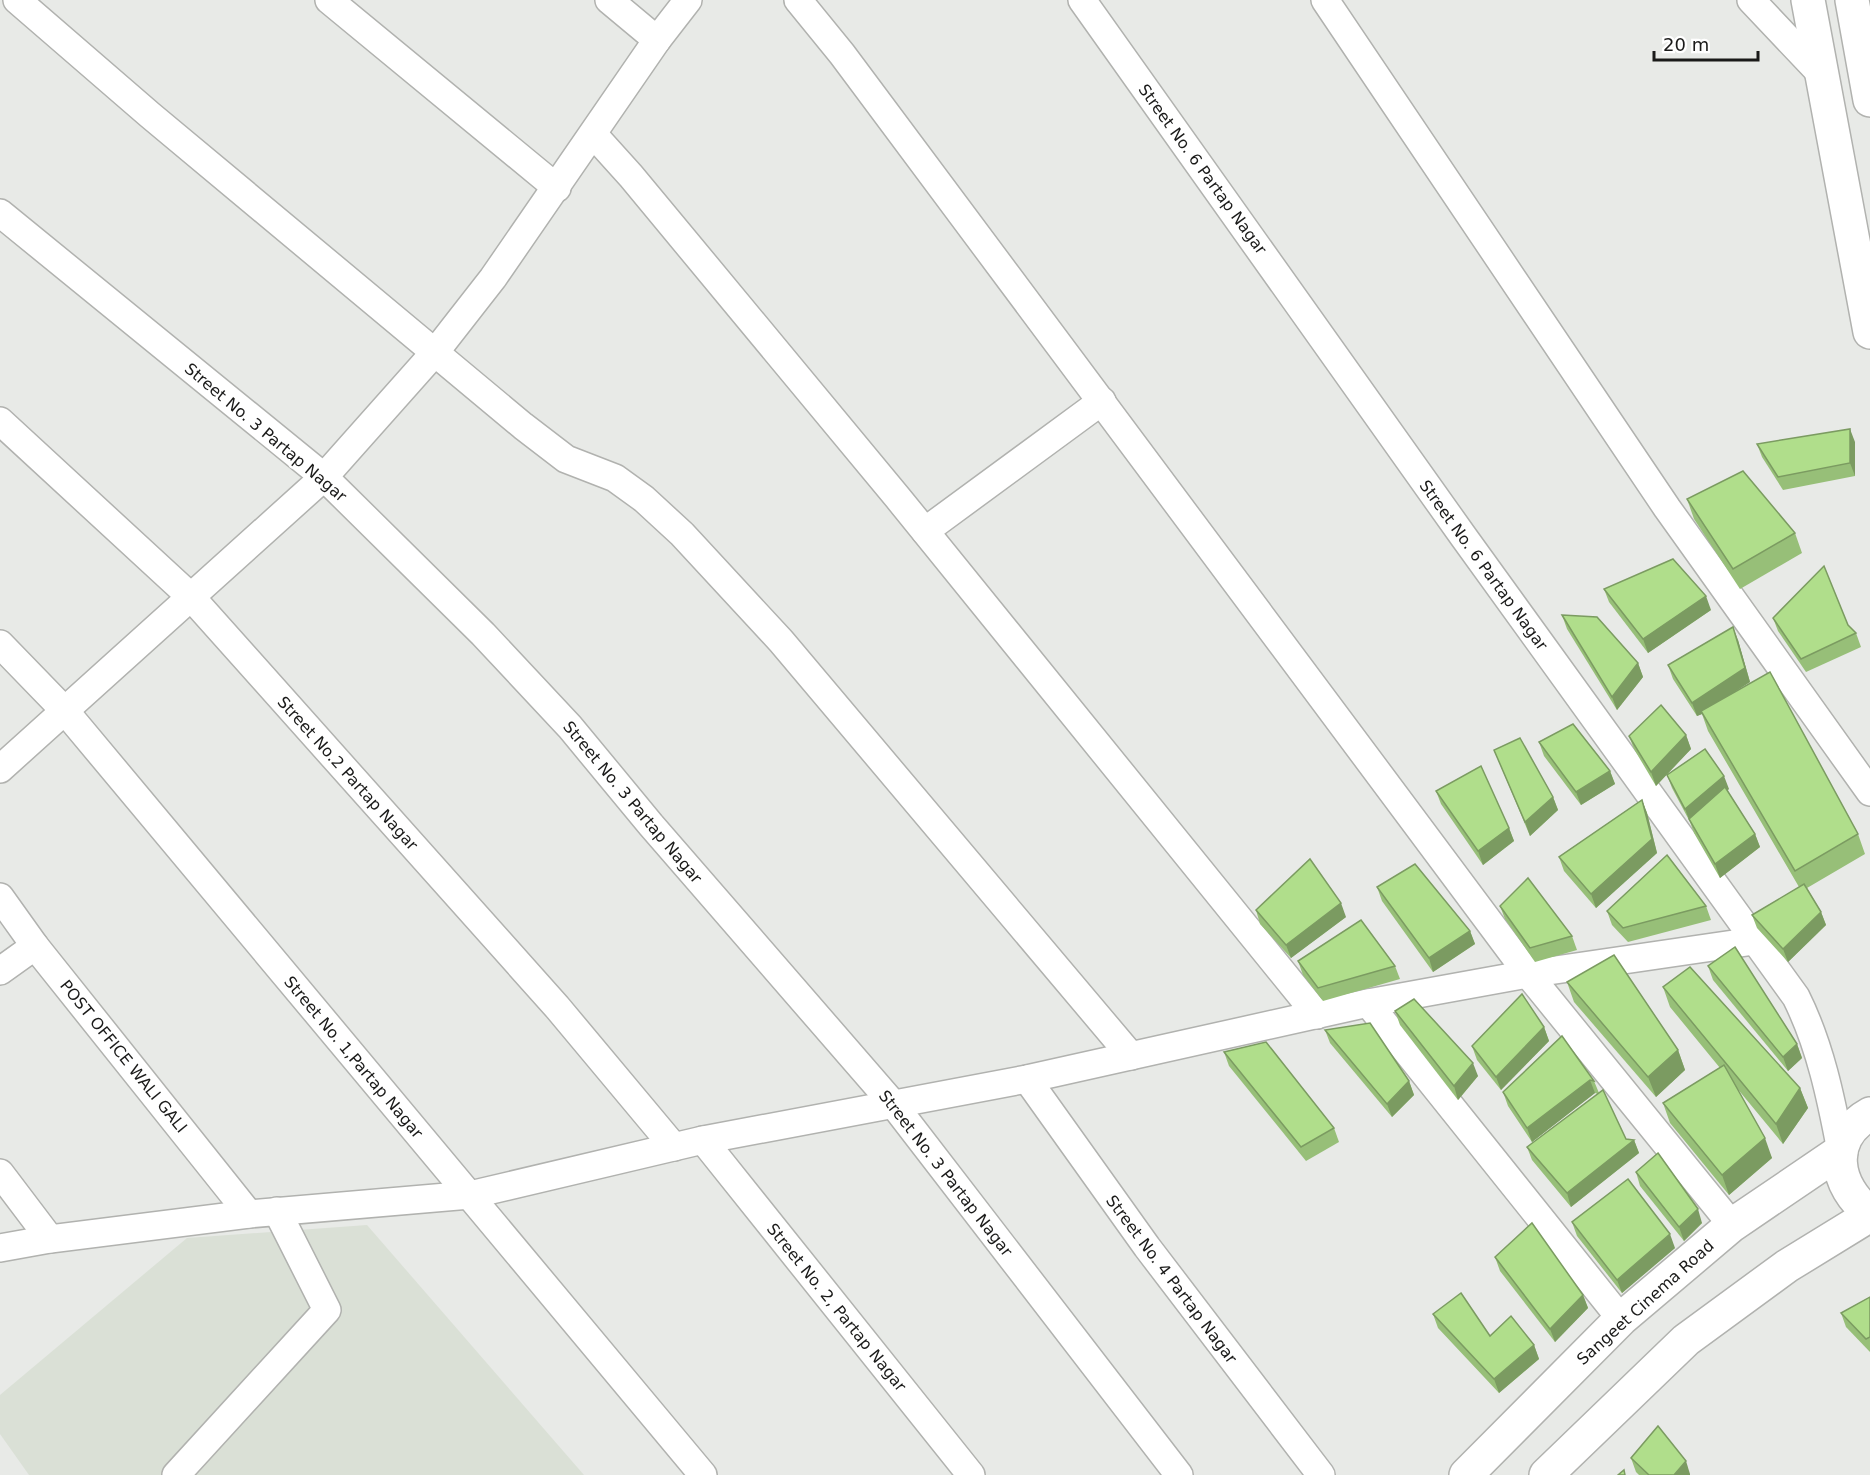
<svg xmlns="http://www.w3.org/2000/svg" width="1870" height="1475" viewBox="0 0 1870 1475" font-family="'DejaVu Sans',sans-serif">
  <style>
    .built { fill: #dae0d6 }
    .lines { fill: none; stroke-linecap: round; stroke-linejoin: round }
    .street-casing { stroke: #b1b2af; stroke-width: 30 }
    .secondary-casing { stroke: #b1b2af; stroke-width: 36 }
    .street { stroke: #fff; stroke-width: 27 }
    .secondary { stroke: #fff; stroke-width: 33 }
    .wall { fill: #97bf78 }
    .shaded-wall { fill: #7b9b61 }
    .building { fill: #b0de8b; stroke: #7b9b61; stroke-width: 1.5 }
    .labels { text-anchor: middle; stroke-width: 5; stroke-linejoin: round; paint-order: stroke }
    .street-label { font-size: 16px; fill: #1a1a19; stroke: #fff }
  </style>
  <rect width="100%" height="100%" fill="#e8eae7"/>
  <polygon class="built" points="367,1225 584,1475 29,1475 0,1434 0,1395 187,1238"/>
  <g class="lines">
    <g class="street-casing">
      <g id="street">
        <polyline points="17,0 150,115 523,426 566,459 615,478 644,499 682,534 781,641 1131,1056"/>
        <polyline points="329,0 557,188"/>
        <polyline points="609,0 657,40"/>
        <polyline points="798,0 842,54 1528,974 1732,1225"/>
        <path d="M1082,0L1463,536L1796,997C1820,1045 1831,1098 1841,1151"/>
        <polyline points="1325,0 1667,508 1870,792"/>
        <polyline points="1751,0 1822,75"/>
        <polyline points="594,135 631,176 898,498 1317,1015"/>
        <polyline points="0,213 324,477 483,634 570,727 651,825 894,1105 1179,1475"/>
        <polyline points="0,421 191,597 557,1007 674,1147"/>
        <polyline points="925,531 1102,401"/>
        <polyline points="0,644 65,711 703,1475"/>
        <polyline points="0,769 324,477 436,351 493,278 657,40 688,0"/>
        <polyline points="0,897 35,946 249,1214"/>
        <polyline points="0,971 35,946"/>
        <polyline points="1368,1003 1621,1319"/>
        <polyline points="1027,1079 1147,1247 1321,1475"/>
        <polyline points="703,1140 971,1475"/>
        <polyline points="0,1173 50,1239"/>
        <polyline points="0,1248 50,1239 249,1214 470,1195 703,1140 1027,1079 1368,1003 1528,974 1754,941"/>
        <polyline points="176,1475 327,1310 277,1211"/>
      </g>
    </g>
    <g class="secondary-casing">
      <g id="secondary">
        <polyline points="1808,0 1870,332"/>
        <polyline points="1852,0 1870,100"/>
        <path d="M1870,1114C1826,1138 1835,1187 1870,1213"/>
        <polyline points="1466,1475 1621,1319 1732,1225 1841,1151"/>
        <polyline points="1546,1475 1686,1340 1787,1266 1870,1215"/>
      </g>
    </g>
    <use href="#street" class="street"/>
    <use href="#secondary" class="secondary"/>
  </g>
  <g class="wall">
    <polygon points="1855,442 1855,476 1783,490 1762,457 1757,444"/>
    <polygon points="1687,499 1795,533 1802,553 1740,589 1694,519"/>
    <polygon points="1604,589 1711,610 1648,653 1609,602"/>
    <polygon points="1562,615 1638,663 1643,677 1617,710 1567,629"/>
    <polygon points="1773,618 1856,633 1861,647 1806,672 1778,631"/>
    <polygon points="1738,640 1750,682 1735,691 1858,834 1865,854 1807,888 1821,912 1826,925 1788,962 1757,928 1752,915 1799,887 1708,731 1702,714 1697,716 1673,679 1668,665"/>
    <polygon points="1686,735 1691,749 1656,786 1634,749 1629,736"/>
    <polygon points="1539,742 1610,771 1615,784 1581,805 1544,756"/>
    <polygon points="1494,750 1553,797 1558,810 1530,836"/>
    <polygon points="1667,775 1729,789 1727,790 1755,834 1760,847 1720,878 1694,833 1690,822 1672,788"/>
    <polygon points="1436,791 1509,828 1514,841 1483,865 1441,804"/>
    <polygon points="1642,800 1647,813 1657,853 1596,908 1564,871 1559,857"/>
    <polygon points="1377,887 1470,931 1475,944 1433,972 1382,901"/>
    <polygon points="1500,906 1572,936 1577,950 1535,962 1505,919"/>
    <polygon points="1706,906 1711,920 1628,942 1612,925 1607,911"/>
    <polygon points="1256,910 1346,917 1291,958 1260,924"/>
    <polygon points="1298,961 1395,966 1400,979 1323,1001 1303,975"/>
    <polygon points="1708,966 1797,1044 1802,1058 1788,1071 1713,980"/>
    <polygon points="1567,982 1678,1050 1685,1070 1656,1097 1574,1002"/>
    <polygon points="1663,987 1800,1088 1808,1108 1783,1144 1736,1087 1772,1158 1729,1195 1670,1123 1663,1103 1720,1068 1670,1007"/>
    <polygon points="1395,1011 1478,1076 1458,1100 1400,1025"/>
    <polygon points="1544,1027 1549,1041 1501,1090 1477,1060 1472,1046"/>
    <polygon points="1325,1030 1409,1081 1414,1095 1392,1117 1330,1043"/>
    <polygon points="1562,1036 1594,1081 1599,1093 1626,1139 1634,1140 1639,1153 1571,1207 1532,1160 1527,1147 1598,1094 1595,1093 1532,1142 1508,1106 1503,1092"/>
    <polygon points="1224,1052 1334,1128 1339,1142 1306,1161 1229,1066"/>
    <polygon points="1636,1172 1702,1223 1684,1241 1640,1186"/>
    <polygon points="1572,1222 1675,1248 1622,1293 1577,1236"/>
    <polygon points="1495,1257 1583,1295 1588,1308 1555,1342 1500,1271"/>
    <polygon points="1870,1297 1870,1352 1846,1327 1841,1313"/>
    <polygon points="1433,1314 1490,1336 1534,1345 1539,1359 1499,1393 1438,1328"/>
    <polygon points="1631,1458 1690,1474 1690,1475 1639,1475 1636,1472"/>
  </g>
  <g class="shaded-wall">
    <polygon points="1850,429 1855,442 1855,476 1850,463"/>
    <polygon points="1706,596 1711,610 1648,653 1643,639"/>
    <polygon points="1733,627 1738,640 1750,682 1702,713 1701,711 1702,714 1697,716 1692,703"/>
    <polygon points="1638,663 1643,677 1617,710 1612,697"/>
    <polygon points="1686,735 1691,749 1656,786 1651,772"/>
    <polygon points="1610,771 1615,784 1581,805 1576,792"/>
    <polygon points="1724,776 1729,789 1691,822 1689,819 1690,822 1685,809"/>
    <polygon points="1553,797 1558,810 1530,836 1525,822"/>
    <polygon points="1642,800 1647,813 1657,853 1596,908 1591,894"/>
    <polygon points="1509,828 1514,841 1483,865 1478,851"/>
    <polygon points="1755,834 1760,847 1720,878 1715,864"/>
    <polygon points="1341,903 1346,917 1291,958 1286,945"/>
    <polygon points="1821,912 1826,925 1788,962 1783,949"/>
    <polygon points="1470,931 1475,944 1433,972 1429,958"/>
    <polygon points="1544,1027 1549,1041 1501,1090 1496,1077"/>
    <polygon points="1797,1044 1802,1058 1788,1071 1783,1057"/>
    <polygon points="1678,1050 1685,1070 1656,1097 1648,1077"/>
    <polygon points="1473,1063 1478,1076 1458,1100 1454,1086"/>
    <polygon points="1590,1080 1595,1093 1532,1142 1527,1128"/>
    <polygon points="1409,1081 1414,1095 1392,1117 1387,1104"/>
    <polygon points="1800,1088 1808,1108 1783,1144 1776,1124"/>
    <polygon points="1765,1138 1772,1158 1729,1195 1722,1175"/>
    <polygon points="1634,1140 1639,1153 1571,1207 1567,1193"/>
    <polygon points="1698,1209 1702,1223 1684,1241 1679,1227"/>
    <polygon points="1670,1234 1675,1248 1622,1293 1617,1280"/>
    <polygon points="1583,1295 1588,1308 1555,1342 1550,1329"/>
    <polygon points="1534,1345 1539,1359 1499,1393 1494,1379"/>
    <polygon points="1686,1461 1690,1474 1690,1475 1674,1475"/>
  </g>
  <g class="building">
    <polygon points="1850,429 1850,463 1778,477 1757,444"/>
    <polygon points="1743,471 1795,533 1733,569 1687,499"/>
    <polygon points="1673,559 1706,596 1643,639 1604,589"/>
    <polygon points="1824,566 1848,625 1856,633 1801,659 1773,618"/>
    <polygon points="1562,615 1597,617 1638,663 1612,697"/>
    <polygon points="1733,627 1745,668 1692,703 1668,665"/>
    <polygon points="1770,672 1858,834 1795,871 1701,711"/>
    <polygon points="1661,705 1686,735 1651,772 1629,736"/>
    <polygon points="1573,724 1610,771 1576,792 1539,742"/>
    <polygon points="1520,738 1553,797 1525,822 1494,750"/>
    <polygon points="1705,749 1724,776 1685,809 1667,775"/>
    <polygon points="1481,766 1509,828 1478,851 1436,791"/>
    <polygon points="1725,787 1755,834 1715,864 1689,819"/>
    <polygon points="1642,800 1652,839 1591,894 1559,857"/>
    <polygon points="1667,855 1706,906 1623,928 1607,911"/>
    <polygon points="1310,859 1341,903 1286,945 1256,910"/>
    <polygon points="1415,864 1470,931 1429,958 1377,887"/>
    <polygon points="1528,878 1572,936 1530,948 1500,906"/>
    <polygon points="1804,884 1821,912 1783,949 1752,915"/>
    <polygon points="1361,920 1395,966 1318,988 1298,961"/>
    <polygon points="1735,947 1797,1044 1783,1057 1708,966"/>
    <polygon points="1614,955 1678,1050 1648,1077 1567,982"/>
    <polygon points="1690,967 1800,1088 1776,1124 1663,987"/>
    <polygon points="1522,994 1544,1027 1496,1077 1472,1046"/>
    <polygon points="1414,999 1473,1063 1454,1086 1395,1011"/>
    <polygon points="1370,1023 1409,1081 1387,1104 1325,1030"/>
    <polygon points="1562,1036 1594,1081 1590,1080 1527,1128 1503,1092"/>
    <polygon points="1266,1042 1334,1128 1301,1147 1224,1052"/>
    <polygon points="1724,1065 1765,1138 1722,1175 1663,1103"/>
    <polygon points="1603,1090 1626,1139 1634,1140 1567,1193 1527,1147"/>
    <polygon points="1658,1153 1698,1209 1679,1227 1636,1172"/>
    <polygon points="1628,1179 1670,1234 1617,1280 1572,1222"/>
    <polygon points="1532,1223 1583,1295 1550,1329 1495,1257"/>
    <polygon points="1461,1293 1490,1336 1511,1316 1534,1345 1494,1379 1433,1314"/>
    <polygon points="1870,1297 1870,1337 1866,1339 1841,1313"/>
    <polygon points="1658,1426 1686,1461 1674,1475 1649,1475 1631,1458"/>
    <polygon points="1624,1470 1625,1475 1618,1475"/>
  </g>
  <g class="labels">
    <g class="street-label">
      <text transform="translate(1203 169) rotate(54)" y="6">Street No. 6 Partap Nagar</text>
      <text transform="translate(266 432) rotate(40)" y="6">Street No. 3 Partap Nagar</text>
      <text transform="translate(1484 565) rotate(54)" y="6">Street No. 6 Partap Nagar</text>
      <text transform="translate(348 773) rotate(48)" y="6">Street No.2 Partap Nagar</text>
      <text transform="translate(633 802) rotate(50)" y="6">Street No. 3 Partap Nagar</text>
      <text transform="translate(124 1056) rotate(51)" y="6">POST OFFICE WALI GALI</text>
      <text transform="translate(354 1057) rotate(50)" y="6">Street No. 1,Partap Nagar</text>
      <text transform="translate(946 1173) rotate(52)" y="6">Street No. 3 Partap Nagar</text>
      <text transform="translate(1172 1279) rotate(53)" y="6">Street No. 4 Partap Nagar</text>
      <text transform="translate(1645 1302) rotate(-42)" y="6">Sangeet Cinema Road</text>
      <text transform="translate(837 1307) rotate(51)" y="6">Street No. 2, Partap Nagar</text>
    </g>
  </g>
  <path d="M1654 51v9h104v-9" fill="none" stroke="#1a1a19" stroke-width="3"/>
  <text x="1663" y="51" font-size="18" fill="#1a1a19" stroke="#ffffff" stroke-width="4.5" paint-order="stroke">20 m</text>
</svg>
